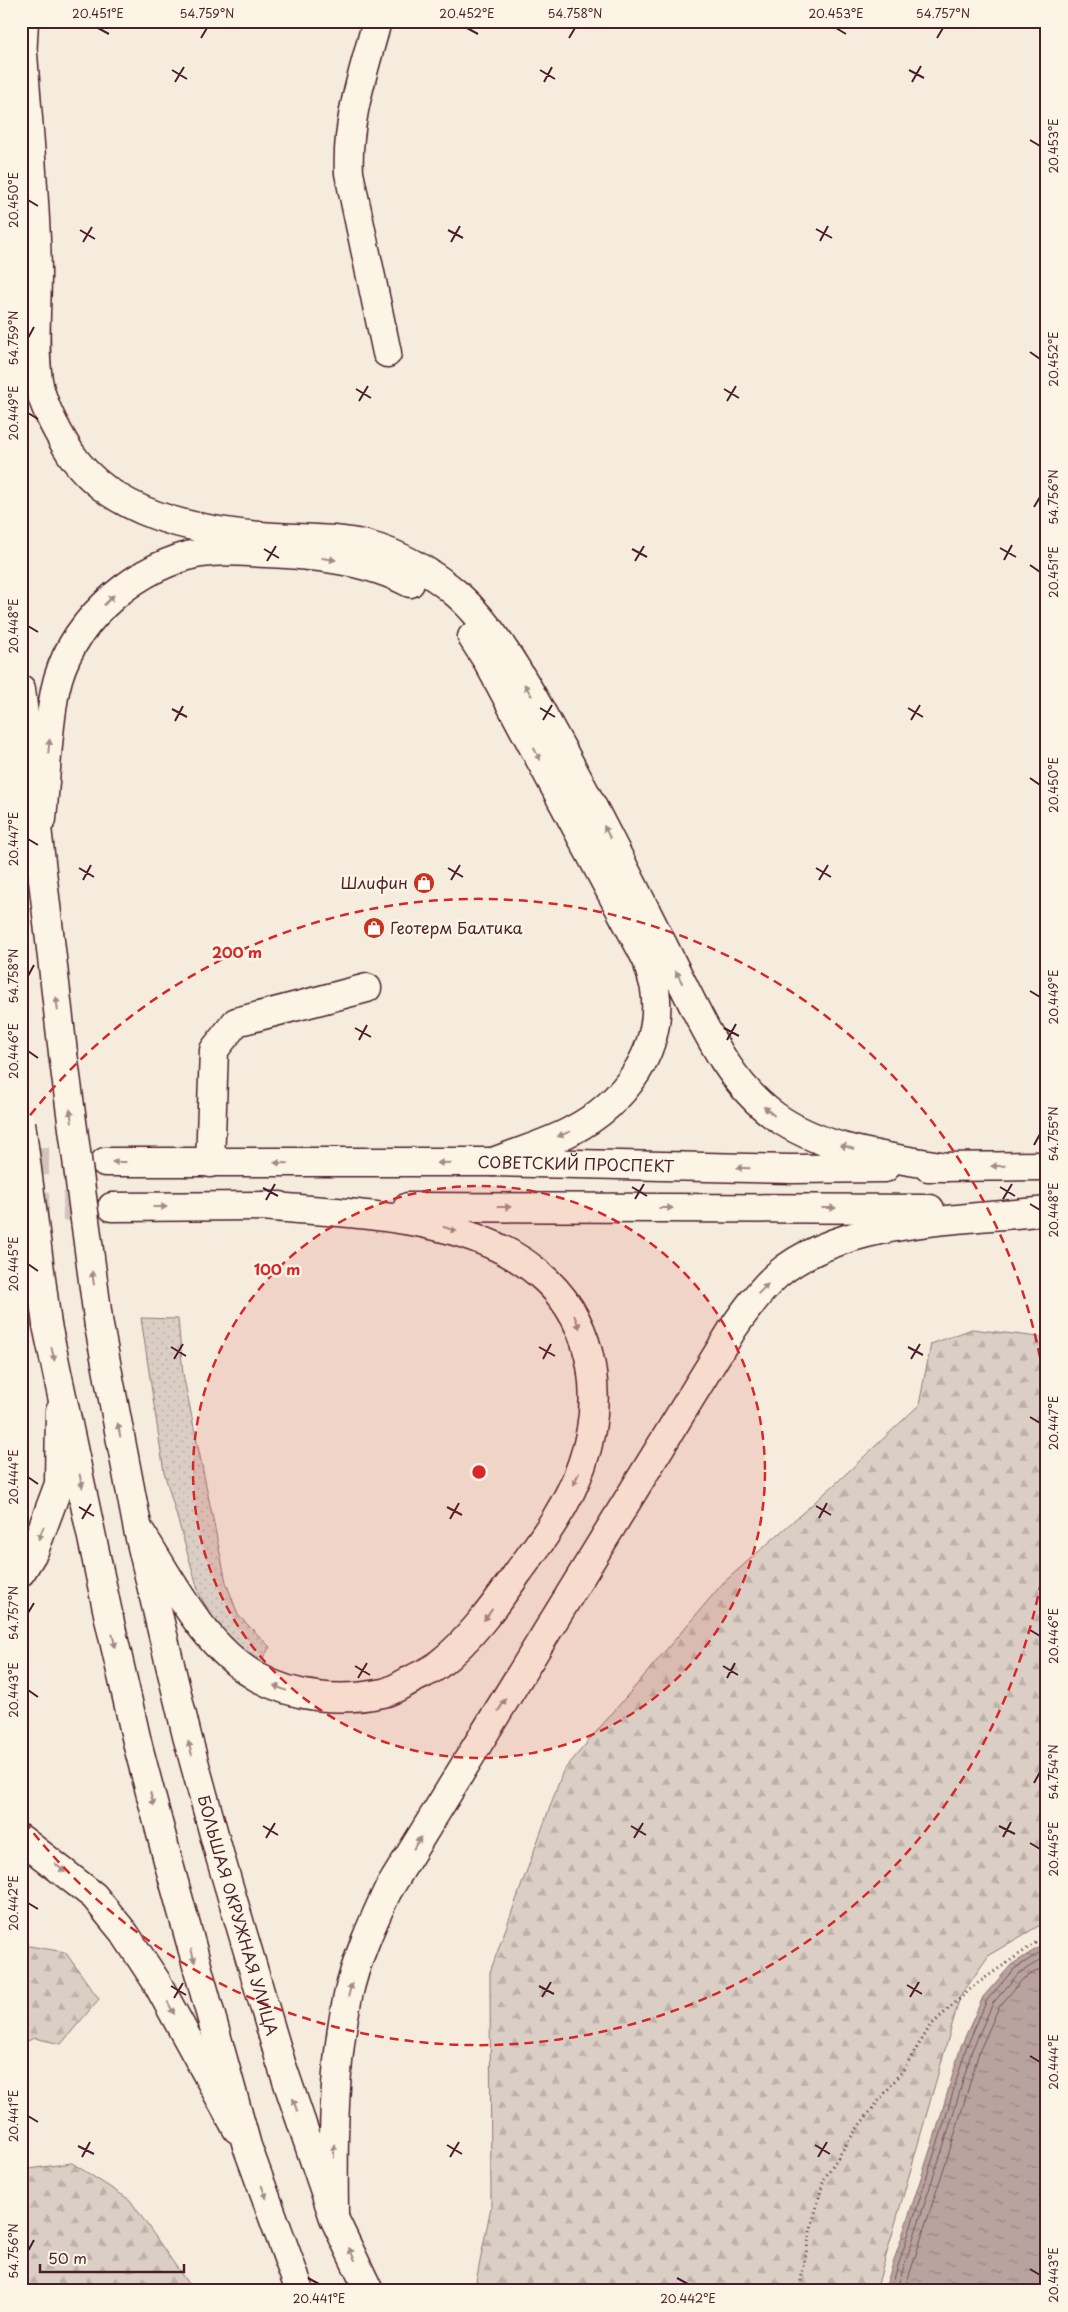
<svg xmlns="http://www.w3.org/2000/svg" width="1068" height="2312" viewBox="0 0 1068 2312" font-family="'Playpen Sans',sans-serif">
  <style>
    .grass { fill: url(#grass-dots); stroke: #927678 }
    .forest { fill: url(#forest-firs); stroke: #927678 }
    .water { fill: url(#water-ripples); stroke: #8c6e70 }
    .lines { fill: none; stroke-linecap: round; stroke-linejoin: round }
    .shore { stroke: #765459; stroke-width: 1 }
    .major-tunnel { stroke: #d3c3ba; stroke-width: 28; stroke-dasharray: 28 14; stroke-linecap: butt }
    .minor-casing { stroke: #4a1f2b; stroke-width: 31 }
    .major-casing { stroke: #4a1f2b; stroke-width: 31 }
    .highway-casing { stroke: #4a1f2b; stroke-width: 31 }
    .path { stroke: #4a1f2b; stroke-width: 3; stroke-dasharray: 1 4; stroke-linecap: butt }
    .minor { stroke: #fcf5e5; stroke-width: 28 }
    .major { stroke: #fcf5e5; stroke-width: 28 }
    .highway { stroke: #fcf5e5; stroke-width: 28 }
    .highway-bridge-casing { stroke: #4a1f2b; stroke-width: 31; stroke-linecap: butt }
    .highway-bridge { stroke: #fcf5e5; stroke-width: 28 }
    .oneway { fill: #a38a88 }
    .ticks { fill: none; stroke: #4a1f2b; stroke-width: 2 }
    .ring { fill: none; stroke: #d62828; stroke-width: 2.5; stroke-dasharray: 9 6 }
    .labels { text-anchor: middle; stroke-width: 5; stroke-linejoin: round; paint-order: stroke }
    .poi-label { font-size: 16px; fill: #4a1f2b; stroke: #fcf5e5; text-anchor: end }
    .street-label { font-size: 16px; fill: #4a1f2b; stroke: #fcf5e5 }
    .centre { fill: #d62828; stroke: #fcf5e5; stroke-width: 2.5 }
    .ring-label { font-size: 15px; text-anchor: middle; font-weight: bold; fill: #d62828; stroke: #fcf5e5; stroke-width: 5; stroke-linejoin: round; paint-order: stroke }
    .neatline { fill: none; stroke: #4a1f2b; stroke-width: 2 }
    .ticks-label { font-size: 12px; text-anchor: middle; fill: #4a1f2b }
  </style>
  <defs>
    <pattern id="grass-dots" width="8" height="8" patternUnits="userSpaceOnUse" patternTransform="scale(1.25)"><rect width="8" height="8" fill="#dbcec4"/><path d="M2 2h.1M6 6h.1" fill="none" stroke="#bdb0a9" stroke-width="1.8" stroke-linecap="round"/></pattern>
    <pattern id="forest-firs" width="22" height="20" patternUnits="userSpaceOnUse" patternTransform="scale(1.25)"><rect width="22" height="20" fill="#dbcec4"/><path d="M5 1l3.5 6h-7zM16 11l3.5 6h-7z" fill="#bdb0a9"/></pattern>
    <pattern id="water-ripples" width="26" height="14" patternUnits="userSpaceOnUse" patternTransform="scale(1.25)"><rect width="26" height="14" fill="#b8a39e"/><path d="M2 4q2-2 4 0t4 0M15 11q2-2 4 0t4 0" fill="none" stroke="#988481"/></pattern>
  </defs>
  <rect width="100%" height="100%" fill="#f5ecde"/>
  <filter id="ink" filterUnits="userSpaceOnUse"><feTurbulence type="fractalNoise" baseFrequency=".02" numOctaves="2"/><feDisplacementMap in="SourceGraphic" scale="10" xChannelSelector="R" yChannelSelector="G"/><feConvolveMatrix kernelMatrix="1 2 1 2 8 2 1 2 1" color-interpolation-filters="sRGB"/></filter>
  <g filter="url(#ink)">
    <polygon class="grass" points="141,1318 178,1319 183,1374 226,1582 238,1615 270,1647 257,1667 222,1636 199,1593 164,1472"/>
    <g class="forest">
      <polygon points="972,1329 1047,1338 1047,1921 989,1955 960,1997 876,2291 474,2291 491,2207 490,1972 563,1771 723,1583 834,1485 919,1405 931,1344"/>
      <polygon points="21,1937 29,1946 65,1952 99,1999 61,2044 34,2038 21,2044"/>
      <polygon points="72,2163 130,2200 193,2291 21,2291 21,2170"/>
    </g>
    <polygon class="water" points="1047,1942 1047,2291 884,2291 936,2132 961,2046 983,1997 1011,1965"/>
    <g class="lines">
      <g class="shore">
        <polyline points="890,2291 941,2133 966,2048 987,2000 1014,1969 1047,1948"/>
        <polyline points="896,2291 947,2135 972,2050 993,2003 1018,1974 1047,1956"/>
        <polyline points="904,2291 954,2137 979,2052 999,2007 1023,1979 1047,1965"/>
      </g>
      <g class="major-tunnel">
        <polyline points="21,1161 101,1162"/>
        <polyline points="21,1206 107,1207"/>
      </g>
      <g class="minor-casing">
        <g id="minor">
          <path d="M377,21C364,71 346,121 349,173L387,353"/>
          <polyline points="210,1163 214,1050 236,1022 367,988"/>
        </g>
      </g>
      <g class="major-casing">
        <g id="major">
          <path d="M23,53C28,126 36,200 37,273C37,309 33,345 38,380C42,405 57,432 71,454C112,514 192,530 260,536C295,539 331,537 366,545C398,553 433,573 458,595C500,633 532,695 559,744C600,818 637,893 675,969C702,1021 726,1081 775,1116C824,1151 888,1157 946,1167"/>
          <path d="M472,637L488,662L647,960C649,969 653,979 655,989C664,1051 623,1104 571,1131C547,1144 518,1152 493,1162"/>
          <path d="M42,819C46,777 47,733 55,691C68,626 128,572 191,555C215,549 241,552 266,553C314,555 368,560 410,583"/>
          <path id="s1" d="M105,1162H493L792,1169L885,1168"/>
          <polyline points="928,1167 1047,1166"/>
          <polyline points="112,1207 280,1206"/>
          <polyline points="408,1207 930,1209"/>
          <path d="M141,1533C173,1583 203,1646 257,1677C295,1698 340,1702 383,1693C393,1691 404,1683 413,1679C422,1674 431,1671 438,1665C471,1639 495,1605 519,1571C543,1539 569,1503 582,1464C604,1402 596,1328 547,1281C477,1213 354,1215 263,1206"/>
          <polyline points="21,1572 34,1551 59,1484 60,1411"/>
          <polyline points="21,1839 94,1896 125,1934 156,1981 237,2129"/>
          <path d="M334,2213C333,2143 333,2064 348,1996C356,1960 371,1926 387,1892L734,1327C747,1308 760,1290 777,1275C842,1219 965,1220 1047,1211"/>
        </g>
      </g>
      <g class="highway-casing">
        <g id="highway">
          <polyline points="21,78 24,21"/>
          <polyline points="21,689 63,1053"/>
          <polyline points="47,1325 110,1623 138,1746 170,1868 247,2146 300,2291"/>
          <path id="s2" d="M99,1326L138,1530L187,1736L221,1860L281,2063L334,2218L369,2291"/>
        </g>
      </g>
      <polyline class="path" points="799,2291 810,2232 824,2179 855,2131 903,2070 931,2025 975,1985 1047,1935"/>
      <use href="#minor" class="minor"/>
      <use href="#major" class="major"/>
      <use href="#highway" class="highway"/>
      <g class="highway-bridge-casing">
        <g id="highway-bridge">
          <polyline points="63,1053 99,1326"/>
          <polyline points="21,1123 47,1325"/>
        </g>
      </g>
      <use href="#highway-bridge" class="highway-bridge"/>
    </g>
    <defs><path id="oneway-solid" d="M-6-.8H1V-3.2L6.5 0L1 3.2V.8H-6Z" transform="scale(1.25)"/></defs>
    <g class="oneway">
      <use href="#oneway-solid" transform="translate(329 559) rotate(8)"/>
      <use href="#oneway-solid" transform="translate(109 600) rotate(-46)"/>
      <use href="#oneway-solid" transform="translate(528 690) rotate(-122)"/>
      <use href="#oneway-solid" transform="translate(49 746) rotate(-84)"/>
      <use href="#oneway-solid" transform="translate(537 754) rotate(62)"/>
      <use href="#oneway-solid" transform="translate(607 832) rotate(-117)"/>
      <use href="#oneway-solid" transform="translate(679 977) rotate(-117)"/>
      <use href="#oneway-solid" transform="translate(57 1004) rotate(-97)"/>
      <use href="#oneway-solid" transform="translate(769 1111) rotate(-139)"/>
      <use href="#oneway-solid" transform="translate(71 1116) rotate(-98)"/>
      <use href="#oneway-solid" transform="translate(564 1134) rotate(158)"/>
      <use href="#oneway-solid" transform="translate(847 1147) rotate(-164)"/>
      <use href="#oneway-solid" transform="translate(119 1162) rotate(-180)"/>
      <use href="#oneway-solid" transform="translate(281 1163) rotate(-179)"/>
      <use href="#oneway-solid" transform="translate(444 1163) rotate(179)"/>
      <use href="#oneway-solid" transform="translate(998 1166) rotate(179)"/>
      <use href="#oneway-solid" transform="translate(743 1168) rotate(-179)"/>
      <use href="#oneway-solid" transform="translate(160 1207)"/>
      <use href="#oneway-solid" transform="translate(504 1207)"/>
      <use href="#oneway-solid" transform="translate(666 1208)"/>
      <use href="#oneway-solid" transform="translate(829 1208)"/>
      <use href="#oneway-solid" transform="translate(450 1229) rotate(18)"/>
      <use href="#oneway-solid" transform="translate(93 1278) rotate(-98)"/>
      <use href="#oneway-solid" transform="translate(763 1289) rotate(-44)"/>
      <use href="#oneway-solid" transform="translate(577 1322) rotate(67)"/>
      <use href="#oneway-solid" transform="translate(53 1354) rotate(77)"/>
      <use href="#oneway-solid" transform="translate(119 1430) rotate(-101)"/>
      <use href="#oneway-solid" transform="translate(576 1479) rotate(115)"/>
      <use href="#oneway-solid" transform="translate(81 1481) rotate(78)"/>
      <use href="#oneway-solid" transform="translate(41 1533) rotate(112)"/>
      <use href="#oneway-solid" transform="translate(488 1615) rotate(126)"/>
      <use href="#oneway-solid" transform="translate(114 1641) rotate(77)"/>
      <use href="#oneway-solid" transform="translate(280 1688) rotate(-158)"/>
      <use href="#oneway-solid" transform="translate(502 1705) rotate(-58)"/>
      <use href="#oneway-solid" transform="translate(190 1748) rotate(-105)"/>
      <use href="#oneway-solid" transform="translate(152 1799) rotate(75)"/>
      <use href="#oneway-solid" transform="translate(417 1843) rotate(-58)"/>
      <use href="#oneway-solid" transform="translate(60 1868) rotate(40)"/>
      <use href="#oneway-solid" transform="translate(193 1956) rotate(75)"/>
      <use href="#oneway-solid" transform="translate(350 1990) rotate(-75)"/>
      <use href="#oneway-solid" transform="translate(171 2008) rotate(62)"/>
      <use href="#oneway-solid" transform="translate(295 2105) rotate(-109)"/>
      <use href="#oneway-solid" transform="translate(334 2151) rotate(-89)"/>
      <use href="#oneway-solid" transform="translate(264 2192) rotate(70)"/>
      <use href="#oneway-solid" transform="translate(352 2254) rotate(-116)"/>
    </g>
  </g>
  <path class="ticks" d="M98,28L109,34M467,28L478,34M836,28L846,34M201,38L207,28M569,38L575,28M937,38L943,28M172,70L187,79M540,70L555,79M909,70L924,78M175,82L184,67M544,82L552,67M912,82L921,66M1030,140L1040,146M28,200L38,206M816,229L832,238M80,230L95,239M448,230L463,238M820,241L828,226M83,242L92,227M451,242L460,226M28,338L34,327M1030,352L1040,359M356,389L371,398M724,389L739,398M359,401L368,386M727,401L736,386M28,413L38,419M1034,507L1040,497M1000,548L1016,557M264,549L279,558M632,549L647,557M1004,560L1012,545M267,561L276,546M635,561L644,546M1030,565L1040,572M28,626L38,632M540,708L555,717M908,708L923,717M172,709L187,717M543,720L552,705M911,720L920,705M175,721L183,706M1030,778L1040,785M28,839L38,845M79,868L94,877M448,868L463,877M816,868L831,877M83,880L91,865M451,880L460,865M819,880L828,865M28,976L34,965M1030,991L1040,997M355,1028L371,1037M724,1028L739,1036M359,1040L367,1025M727,1040L736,1024M28,1051L38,1058M1034,1145L1040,1134M632,1187L647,1196M1000,1187L1015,1196M263,1188L278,1196M635,1199L644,1184M1003,1199L1012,1184M266,1200L275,1184M1030,1204L1040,1210M28,1264L38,1271M171,1347L186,1356M539,1347L555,1356M908,1347L923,1355M174,1359L183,1344M543,1359L551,1344M911,1359L920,1344M1030,1417L1040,1423M28,1477L38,1484M816,1506L831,1515M79,1507L94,1516M447,1507L462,1515M819,1518L827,1503M82,1519L91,1504M450,1519L459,1503M28,1613L34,1603M1030,1630L1040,1636M355,1666L370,1675M723,1666L738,1675M358,1678L367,1663M727,1678L735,1663M28,1690L38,1697M1034,1783L1040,1772M263,1826L278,1835M631,1826L646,1835M999,1826L1015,1834M1003,1837L1011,1822M266,1838L275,1823M634,1838L643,1823M1030,1843L1040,1849M28,1903L38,1909M907,1985L922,1994M171,1986L186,1995M539,1986L554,1994M542,1997L551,1982M910,1997L919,1982M174,1998L183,1983M1030,2056L1040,2062M28,2116L38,2122M447,2145L462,2154M815,2145L830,2154M78,2146L94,2154M82,2157L90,2142M450,2157L459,2142M818,2157L827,2142M28,2251L34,2240M1030,2269L1040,2275M308,2278L319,2284M677,2278L688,2284"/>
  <circle cx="479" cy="1472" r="286" fill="#d62828" fill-opacity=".12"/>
  <g class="ring">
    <circle cx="479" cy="1472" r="286"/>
    <path d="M1046 1552A573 573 0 0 1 21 1817M21 1127A573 573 0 0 1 1046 1392"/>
  </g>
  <defs>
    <g id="shop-disc" transform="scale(1.125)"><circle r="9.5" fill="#c8321e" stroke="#fcf5e5"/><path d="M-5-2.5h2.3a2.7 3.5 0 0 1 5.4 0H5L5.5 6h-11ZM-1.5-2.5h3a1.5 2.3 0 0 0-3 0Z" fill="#fff"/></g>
  </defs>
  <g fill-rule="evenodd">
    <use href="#shop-disc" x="424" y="883"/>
    <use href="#shop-disc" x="374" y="928"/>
  </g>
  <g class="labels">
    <g class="poi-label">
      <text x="408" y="889">Шлифин</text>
      <text x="390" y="934" text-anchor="start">Геотерм Балтика</text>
    </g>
    <g class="street-label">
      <text dy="6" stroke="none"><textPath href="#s1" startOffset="471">СОВЕТСКИЙ ПРОСПЕКТ</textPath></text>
      <text dy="6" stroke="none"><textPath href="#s2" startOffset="606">БОЛЬШАЯ ОКРУЖНАЯ УЛИЦА</textPath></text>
    </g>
  </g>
  <circle cx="479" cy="1472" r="8" class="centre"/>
  <g class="ring-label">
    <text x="237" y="958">200 m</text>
    <text x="277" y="1275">100 m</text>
  </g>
  <rect width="1068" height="2312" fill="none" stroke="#fcf5e5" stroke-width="55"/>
  <path d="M40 2264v8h144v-8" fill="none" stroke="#4a1f2b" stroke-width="2.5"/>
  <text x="48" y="2264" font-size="15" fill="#4a1f2b" stroke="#fcf5e5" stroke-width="4" paint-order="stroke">50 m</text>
  <rect x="28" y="28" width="1012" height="2256" class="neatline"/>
  <g class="ticks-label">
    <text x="98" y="18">20.451°E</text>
    <text x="207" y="18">54.759°N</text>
    <text x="467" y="18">20.452°E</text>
    <text x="575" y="18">54.758°N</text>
    <text x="836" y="18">20.453°E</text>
    <text x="943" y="18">54.757°N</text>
    <text transform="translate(1054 146) rotate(-90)" y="4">20.453°E</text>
    <text transform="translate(14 200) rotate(-90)" y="4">20.450°E</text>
    <text transform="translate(14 338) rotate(-90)" y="4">54.759°N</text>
    <text transform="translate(1054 359) rotate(-90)" y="4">20.452°E</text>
    <text transform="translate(14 413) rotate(-90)" y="4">20.449°E</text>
    <text transform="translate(1054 497) rotate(-90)" y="4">54.756°N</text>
    <text transform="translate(1054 572) rotate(-90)" y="4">20.451°E</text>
    <text transform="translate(14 626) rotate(-90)" y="4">20.448°E</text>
    <text transform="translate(1054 785) rotate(-90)" y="4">20.450°E</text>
    <text transform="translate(14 839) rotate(-90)" y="4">20.447°E</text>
    <text transform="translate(14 976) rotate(-90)" y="4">54.758°N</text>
    <text transform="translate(1054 997) rotate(-90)" y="4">20.449°E</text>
    <text transform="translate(14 1051) rotate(-90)" y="4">20.446°E</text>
    <text transform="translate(1054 1134) rotate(-90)" y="4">54.755°N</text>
    <text transform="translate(1054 1210) rotate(-90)" y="4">20.448°E</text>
    <text transform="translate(14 1264) rotate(-90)" y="4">20.445°E</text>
    <text transform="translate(1054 1423) rotate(-90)" y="4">20.447°E</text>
    <text transform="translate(14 1477) rotate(-90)" y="4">20.444°E</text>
    <text transform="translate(14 1613) rotate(-90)" y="4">54.757°N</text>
    <text transform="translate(1054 1636) rotate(-90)" y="4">20.446°E</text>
    <text transform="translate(14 1690) rotate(-90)" y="4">20.443°E</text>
    <text transform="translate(1054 1772) rotate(-90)" y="4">54.754°N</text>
    <text transform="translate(1054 1849) rotate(-90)" y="4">20.445°E</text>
    <text transform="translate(14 1903) rotate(-90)" y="4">20.442°E</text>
    <text transform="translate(1054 2062) rotate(-90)" y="4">20.444°E</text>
    <text transform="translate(14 2116) rotate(-90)" y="4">20.441°E</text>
    <text transform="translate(14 2251) rotate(-90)" y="4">54.756°N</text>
    <text transform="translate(1054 2275) rotate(-90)" y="4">20.443°E</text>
    <text x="319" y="2303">20.441°E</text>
    <text x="688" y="2303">20.442°E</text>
  </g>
</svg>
